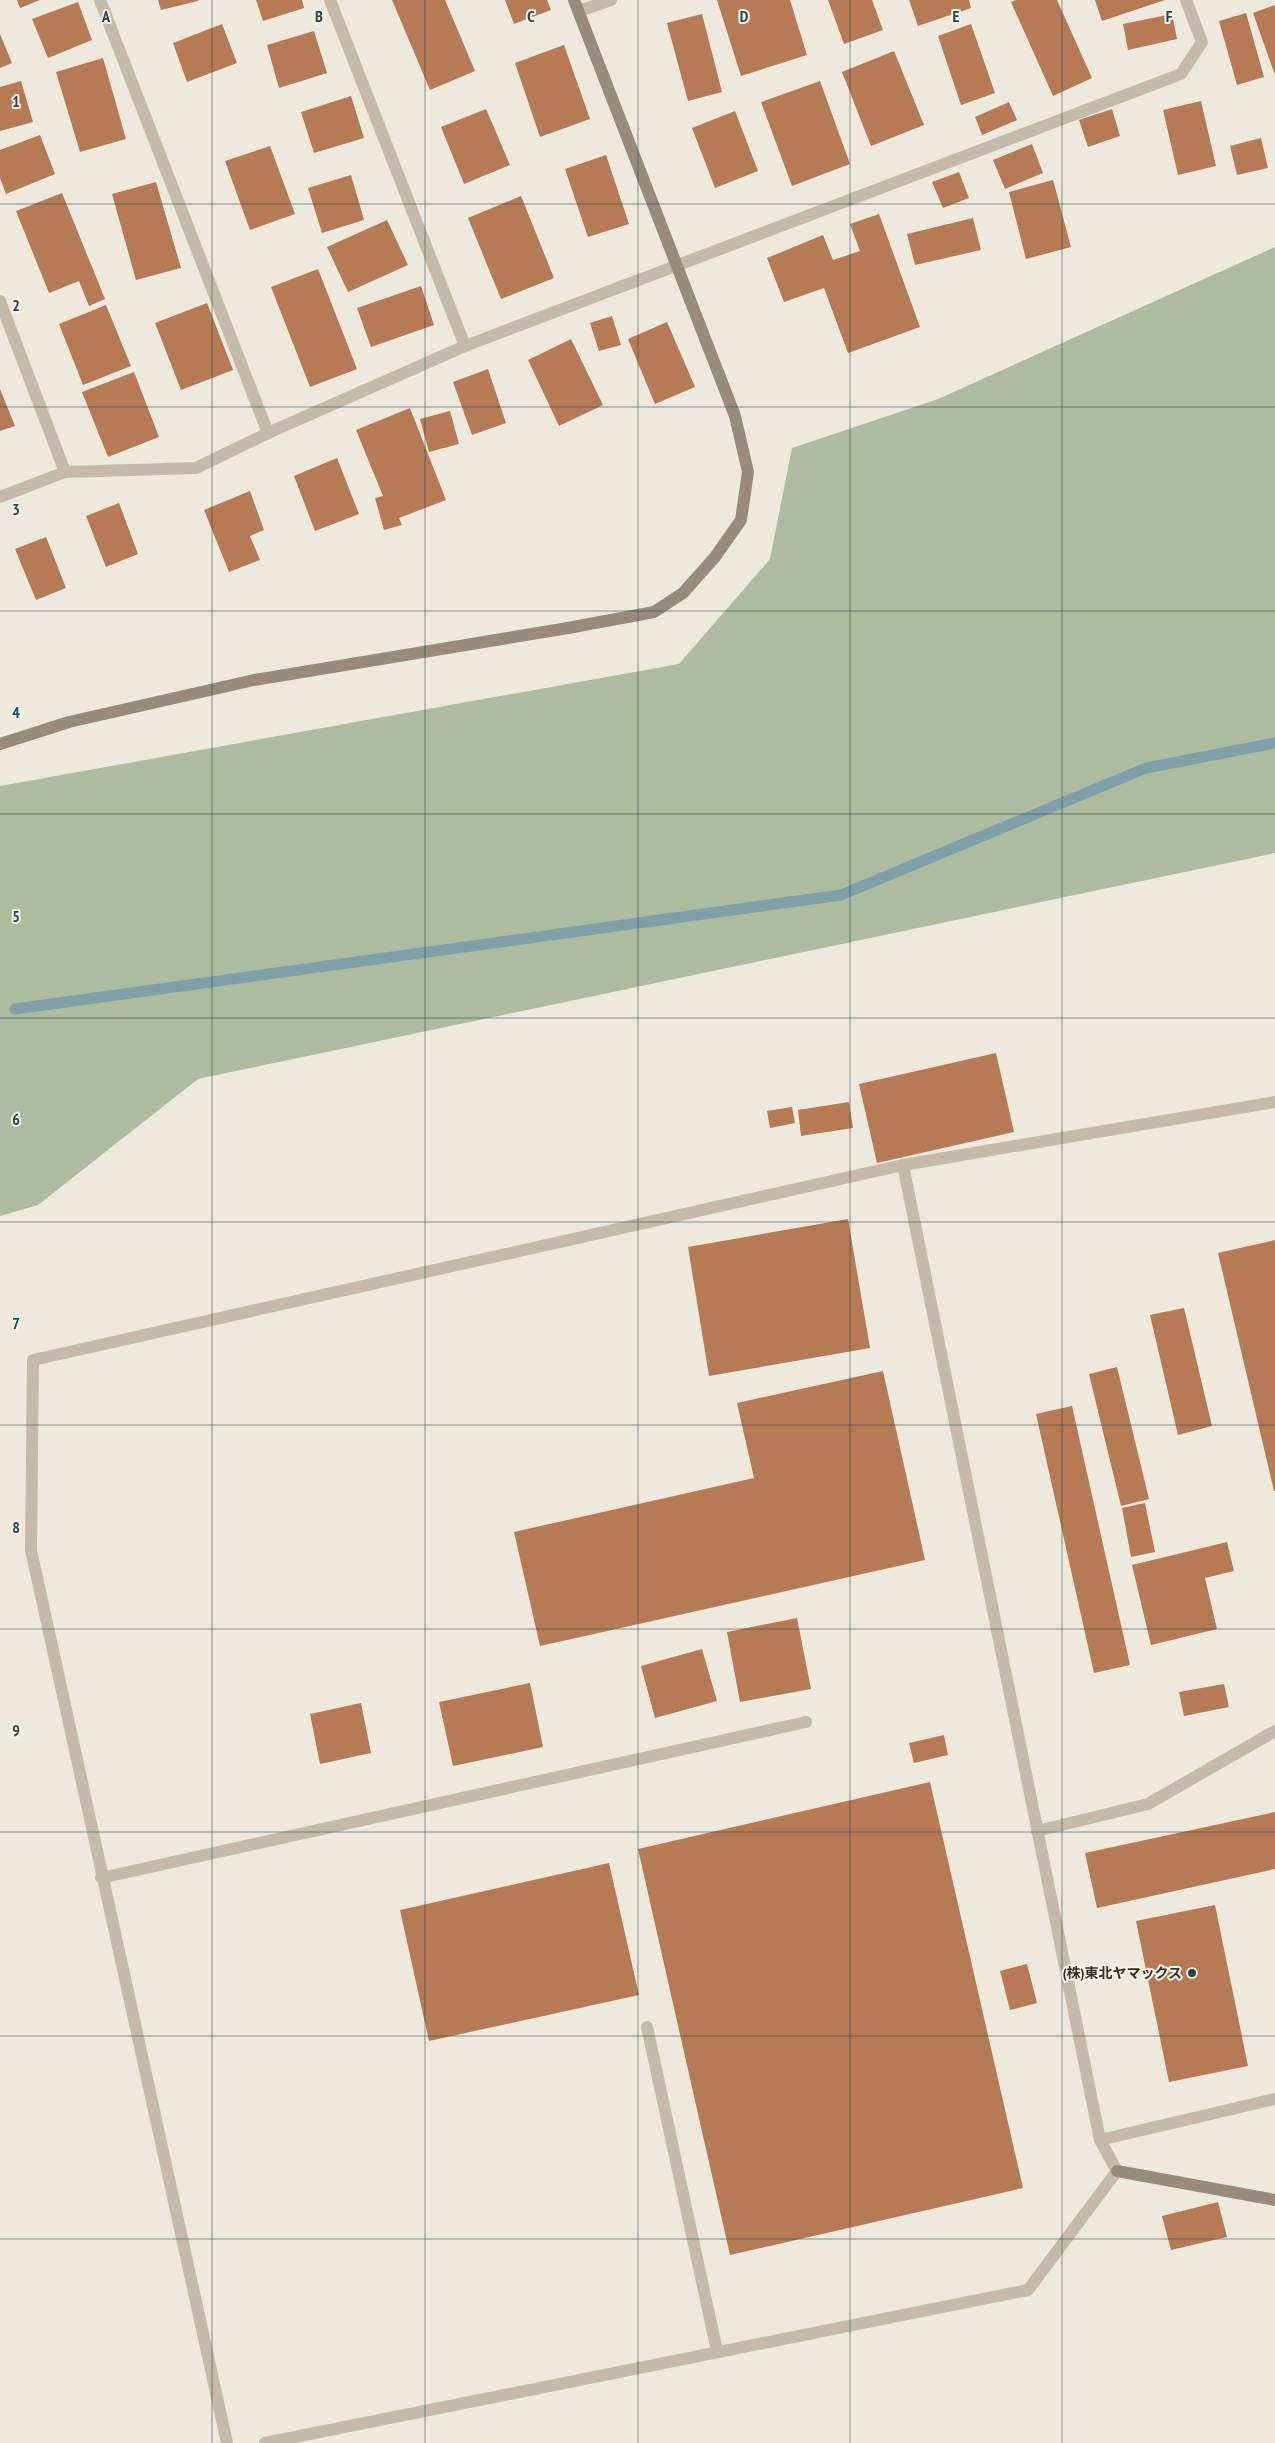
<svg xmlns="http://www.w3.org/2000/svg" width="1275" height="2443" viewBox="0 0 1275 2443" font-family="'PT Sans Narrow','Noto Sans JP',sans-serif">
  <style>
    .green { fill: #adbb9f }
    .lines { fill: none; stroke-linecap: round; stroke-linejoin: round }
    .stream { stroke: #7fa0a8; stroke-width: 11 }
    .building { fill: #b67a54 }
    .lane { stroke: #c5baaa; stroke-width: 12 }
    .street { stroke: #c5baaa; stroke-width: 12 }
    .secondary { stroke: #988a7c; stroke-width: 12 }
    .grid { fill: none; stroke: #24464f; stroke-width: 1; stroke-opacity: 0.55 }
    .poi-dot { fill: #24464f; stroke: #f7f2e8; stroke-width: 2 }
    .labels { text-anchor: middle; stroke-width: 4; stroke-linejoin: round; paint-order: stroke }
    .poi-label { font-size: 14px; font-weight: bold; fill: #332e29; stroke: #f7f2e8; text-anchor: end }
    .grid-label { font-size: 16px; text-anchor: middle; font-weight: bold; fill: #24464f; stroke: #f7f2e8; stroke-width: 4; stroke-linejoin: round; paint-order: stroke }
  </style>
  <rect width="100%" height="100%" fill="#eee9dd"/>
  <polygon class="green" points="1275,247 1275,853 198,1079 38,1205 0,1216 0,786 679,664 770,559 792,448 938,399"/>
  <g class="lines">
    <polyline class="stream" points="15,1009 841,895 1146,768 1275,743"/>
  </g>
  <g class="building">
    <polygon points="17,0 40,0 20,8"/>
    <polygon points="158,0 198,0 198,1 161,10"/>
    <polygon points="256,0 302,0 304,8 263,21"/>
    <polygon points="392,0 445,0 475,71 430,90"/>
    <polygon points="505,0 547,0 551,10 514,24"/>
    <polygon points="717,0 790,0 807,55 741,76"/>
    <polygon points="828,0 872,0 883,30 844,44"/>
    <polygon points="909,0 969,0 971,8 918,26"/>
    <polygon points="1016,0 1057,0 1092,78 1053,96 1011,2"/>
    <polygon points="1095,0 1165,0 1102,21"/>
    <polygon points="78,2 92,40 48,58 32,19"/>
    <polygon points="1275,5 1275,75 1253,13"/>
    <polygon points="1246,13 1264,77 1237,85 1219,21"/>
    <polygon points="702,14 722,92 688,101 667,23"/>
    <polygon points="1172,14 1177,39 1128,50 1123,24"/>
    <polygon points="222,24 237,63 187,82 173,43"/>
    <polygon points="971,24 995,93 961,105 938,36"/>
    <polygon points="314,31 327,73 279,88 267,45"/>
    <polygon points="0,34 12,63 0,68"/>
    <polygon points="564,45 590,119 540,137 515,63"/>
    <polygon points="894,51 924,125 871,146 842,72"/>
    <polygon points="103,58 126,139 80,152 56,72"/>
    <polygon points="21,81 33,122 0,131 0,87"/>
    <polygon points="820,81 850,164 792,186 761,102"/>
    <polygon points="351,96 364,138 314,153 301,112"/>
    <polygon points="1201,101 1216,166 1178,175 1163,110"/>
    <polygon points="1009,102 1017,120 982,135 975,117"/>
    <polygon points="486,109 510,165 464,184 441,127"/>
    <polygon points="1112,109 1120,136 1088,147 1079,120"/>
    <polygon points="735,111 758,171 715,188 692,128"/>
    <polygon points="40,135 55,174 6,194 0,178 0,150"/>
    <polygon points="1261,138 1268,168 1237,175 1230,146"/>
    <polygon points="1032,144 1043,173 1005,189 993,160"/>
    <polygon points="270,146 295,214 250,230 225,161"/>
    <polygon points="606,155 629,224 588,237 565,169"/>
    <polygon points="959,172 969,198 943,208 932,182"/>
    <polygon points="351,175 364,220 322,233 308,188"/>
    <polygon points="1053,180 1071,247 1026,259 1009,192"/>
    <polygon points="156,182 181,268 136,280 112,194"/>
    <polygon points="62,193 105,299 89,306 79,281 49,293 16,211"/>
    <polygon points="521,196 554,278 501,299 468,218"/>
    <polygon points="879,214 920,327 848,353 824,288 784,302 767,258 823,235 833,260 860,251 850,224"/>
    <polygon points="973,218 981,250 915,265 907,234"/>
    <polygon points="387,220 408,265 348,292 327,247"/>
    <polygon points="318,269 357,369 310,387 271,287"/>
    <polygon points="421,286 434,325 371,347 357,308"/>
    <polygon points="207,303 233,370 181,390 155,323"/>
    <polygon points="106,305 131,366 83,385 59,324"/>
    <polygon points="612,316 621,345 599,351 590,323"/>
    <polygon points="667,322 695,387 655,404 628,339"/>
    <polygon points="571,339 603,405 559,426 528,360"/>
    <polygon points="488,369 506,423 472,435 453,382"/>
    <polygon points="134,372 159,437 108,457 82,392"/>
    <polygon points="0,389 15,426 0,431"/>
    <polygon points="410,408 446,500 399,518 402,525 384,530 375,498 383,496 356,430"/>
    <polygon points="450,411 459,444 429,452 420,419"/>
    <polygon points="337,458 359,514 315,531 294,476"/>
    <polygon points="250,491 264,530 250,536 260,560 229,572 204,510"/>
    <polygon points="119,503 138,554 106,567 86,516"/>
    <polygon points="46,537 66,588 36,600 15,549"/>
    <polygon points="996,1053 1014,1132 877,1163 859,1084"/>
    <polygon points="849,1102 853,1128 801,1136 798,1110"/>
    <polygon points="792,1107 795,1123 770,1128 767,1111"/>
    <polygon points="848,1219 870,1348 709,1376 688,1247"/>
    <polygon points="1275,1240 1275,1491 1274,1491 1218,1253"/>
    <polygon points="1184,1308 1212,1426 1178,1435 1150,1315"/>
    <polygon points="1117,1367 1149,1499 1121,1506 1089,1374"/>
    <polygon points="883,1371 925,1560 540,1646 514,1532 754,1478 737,1403"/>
    <polygon points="1072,1406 1130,1665 1094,1673 1036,1414"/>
    <polygon points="1145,1503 1155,1552 1131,1557 1122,1508"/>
    <polygon points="1227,1542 1234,1571 1205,1578 1217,1629 1151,1645 1132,1565"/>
    <polygon points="797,1618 811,1689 740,1702 727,1632"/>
    <polygon points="702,1649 717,1701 655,1718 641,1666"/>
    <polygon points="530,1683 543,1747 453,1766 439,1702"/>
    <polygon points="1224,1684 1229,1707 1184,1716 1179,1692"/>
    <polygon points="361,1703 371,1753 320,1764 310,1714"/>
    <polygon points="944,1735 948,1755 914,1763 909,1743"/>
    <polygon points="930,1782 1023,2188 730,2255 638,1849"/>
    <polygon points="1275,1812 1275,1869 1097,1908 1085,1853"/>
    <polygon points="609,1863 639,1995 429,2041 400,1910"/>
    <polygon points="1215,1905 1248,2066 1169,2082 1136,1921"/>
    <polygon points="1027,1964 1037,2003 1010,2010 1000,1971"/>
    <polygon points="1218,2202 1227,2237 1171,2250 1162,2216"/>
  </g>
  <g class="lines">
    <g class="lane">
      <polyline points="1037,1831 1148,1804 1275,1731"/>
      <polyline points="101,1878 806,1722"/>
      <polyline points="647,2027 717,2351"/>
      <polyline points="1100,2140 1275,2099"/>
      <polyline points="227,2443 31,1550 33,1360 903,1165 1275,1102"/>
      <polyline points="265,2443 1028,2290 1117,2171 1100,2140 903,1165"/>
    </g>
    <g class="street">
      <polyline points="100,0 268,433"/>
      <polyline points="330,0 465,346"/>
      <polyline points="579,11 611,0"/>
      <polyline points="0,301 65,472"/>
      <polyline points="0,497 65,472 196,468 268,433 465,346 1181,74 1202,42 1186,0"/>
    </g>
    <g class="secondary">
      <polyline points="0,744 69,722 254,680 568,628 654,612 683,593 715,557 741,520 748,472 735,416 574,0"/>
      <polyline points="1117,2171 1275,2200"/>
    </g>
  </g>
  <path class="grid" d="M212,0V2443M425,0V2443M638,0V2443M850,0V2443M1062,0V2443M0,204H1275M0,407H1275M0,611H1275M0,814H1275M0,1018H1275M0,1222H1275M0,1425H1275M0,1629H1275M0,1832H1275M0,2036H1275M0,2239H1275"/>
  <circle class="poi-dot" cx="1192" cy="1973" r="5"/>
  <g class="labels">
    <g class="poi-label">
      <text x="1182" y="1978">(株)東北ヤマックス</text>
    </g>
  </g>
  <g class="grid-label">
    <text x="106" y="22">A</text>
    <text x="319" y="22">B</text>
    <text x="531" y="22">C</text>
    <text x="744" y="22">D</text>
    <text x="956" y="22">E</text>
    <text x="1169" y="22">F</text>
    <text x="16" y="107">1</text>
    <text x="16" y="311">2</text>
    <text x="16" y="515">3</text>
    <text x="16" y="718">4</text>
    <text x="16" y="922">5</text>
    <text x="16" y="1125">6</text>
    <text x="16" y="1329">7</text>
    <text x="16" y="1533">8</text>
    <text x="16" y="1736">9</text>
  </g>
</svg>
